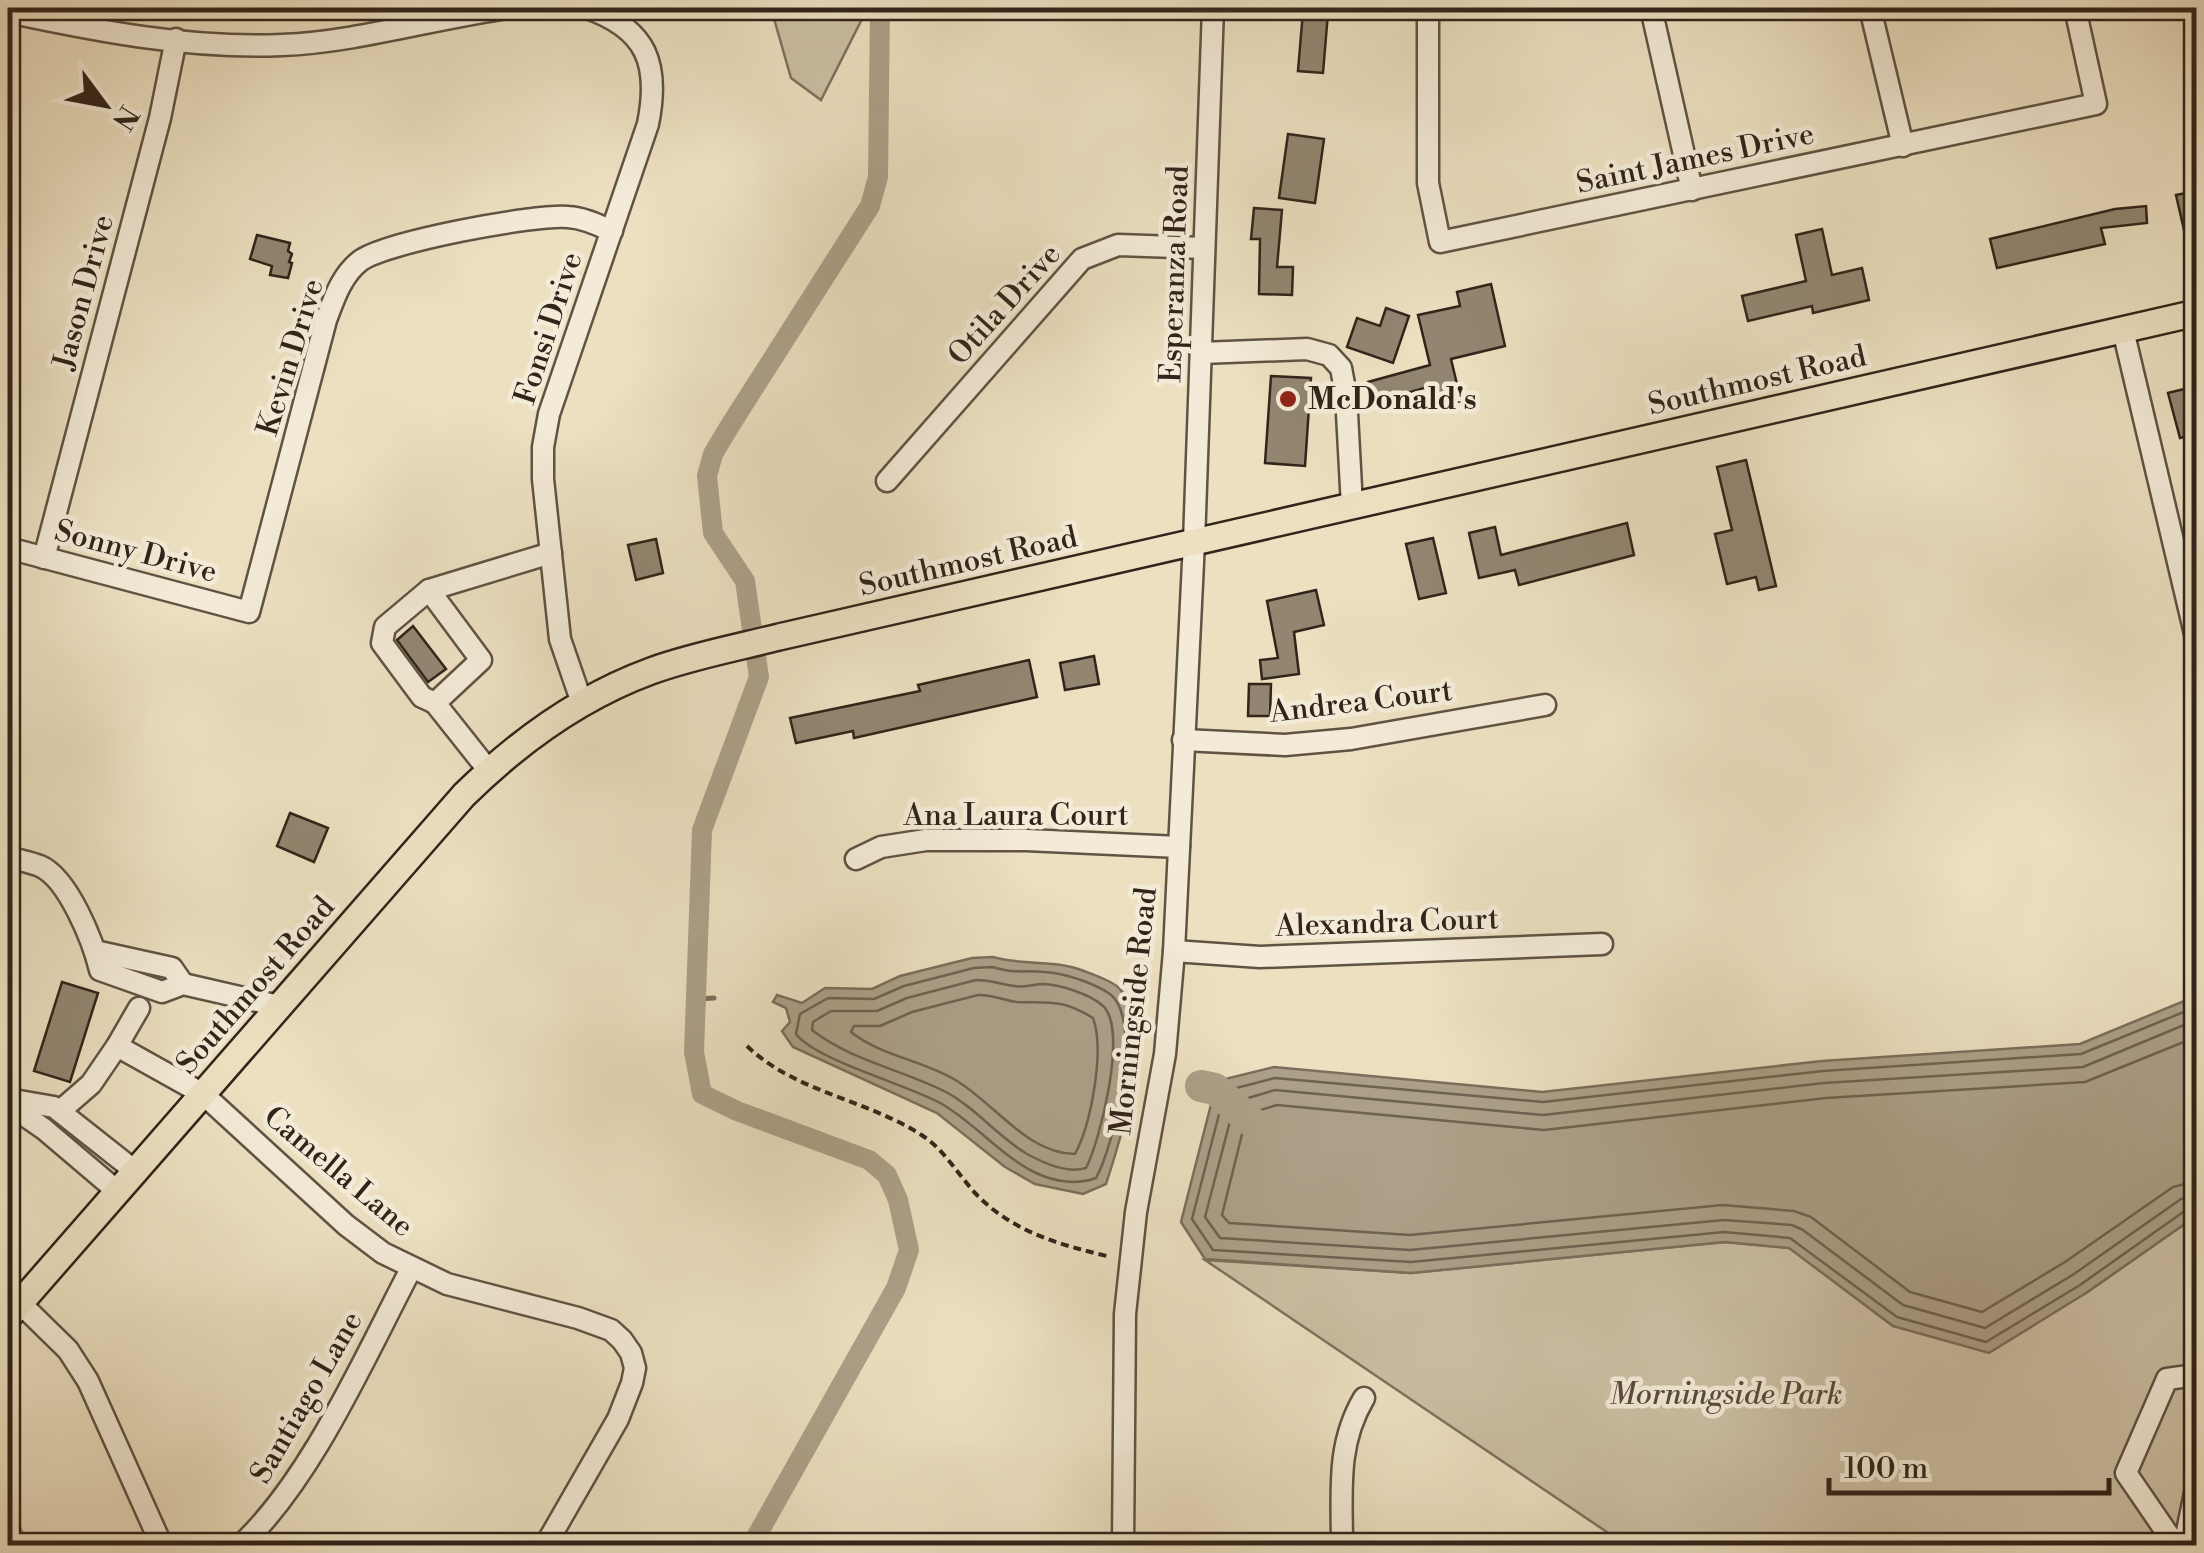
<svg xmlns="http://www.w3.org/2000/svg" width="2204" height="1553" viewBox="0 0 2204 1553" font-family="'Libre Bodoni',serif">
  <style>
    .green { fill: #ccc0a5; stroke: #7e7260; stroke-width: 2.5 }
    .water { fill: #aca088; stroke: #7b6e5c; stroke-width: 2.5 }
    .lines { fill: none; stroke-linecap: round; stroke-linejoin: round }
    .shore { stroke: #6e6251; stroke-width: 2.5 }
    .stream { stroke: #7b6e5c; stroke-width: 5 }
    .canal { stroke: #aca088; stroke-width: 20 }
    .river { stroke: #aca088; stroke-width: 32 }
    .building { fill: #928671; stroke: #31241a; stroke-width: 2.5 }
    .minor-casing { stroke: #605344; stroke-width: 25 }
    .major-casing { stroke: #31241a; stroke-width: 30 }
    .path { stroke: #31241a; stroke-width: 4; stroke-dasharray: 8 5; stroke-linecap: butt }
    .minor { stroke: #f3ebd7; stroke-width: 20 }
    .major { stroke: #ece0c1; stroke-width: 25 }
    .poi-dot { fill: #8f2418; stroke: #f3ebd7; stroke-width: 4 }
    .labels { text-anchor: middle; stroke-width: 9; stroke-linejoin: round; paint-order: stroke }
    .street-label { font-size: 30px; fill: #31241a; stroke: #f3ebd7 }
    .poi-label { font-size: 30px; font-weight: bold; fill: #31241a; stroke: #f3ebd7; text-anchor: start }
    .park-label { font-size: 30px; font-style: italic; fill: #584b3d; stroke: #f3ebd7 }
  </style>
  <rect width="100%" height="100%" fill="#ece0c1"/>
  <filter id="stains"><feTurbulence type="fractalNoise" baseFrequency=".002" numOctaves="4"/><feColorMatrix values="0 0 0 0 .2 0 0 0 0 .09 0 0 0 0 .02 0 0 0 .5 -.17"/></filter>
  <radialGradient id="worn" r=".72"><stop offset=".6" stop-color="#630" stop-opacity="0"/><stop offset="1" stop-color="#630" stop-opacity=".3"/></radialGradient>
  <g class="green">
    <polygon points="771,8 862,8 864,15 821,100 791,78"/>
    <polygon points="2196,1216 2196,1545 1626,1545 1205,1260 1411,1273 1725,1242 1790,1248 1893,1326 2086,1293"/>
  </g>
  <g class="water">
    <path d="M993,957C1024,966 1054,959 1084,971C1094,975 1112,981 1119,988C1158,1026 1120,1141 1106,1184L1083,1194L1035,1184L1005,1167L937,1113L793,1047L782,1031L790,1022L786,1008L773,1002L777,995L802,1003L825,988L872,989L900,976L972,958Z"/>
    <polygon points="2196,996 2196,1216 2086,1293 1989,1353 1893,1326 1789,1248 1725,1242 1411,1273 1205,1259 1181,1222 1217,1081 1274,1067 1542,1092 1822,1061 2080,1044"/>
  </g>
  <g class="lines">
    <g class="shore">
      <path d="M992,967C1016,974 1022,970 1045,972C1064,973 1094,983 1110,994C1144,1020 1114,1146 1096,1178C1077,1185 1055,1182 1036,1173C1001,1156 976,1124 942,1104C909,1085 817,1061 796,1034L800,1014L828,998L874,999L904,986L974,968Z"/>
      <path d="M976,980C990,980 1000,984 1014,986C1024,988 1034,984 1044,984C1061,985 1089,994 1102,1005C1129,1027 1100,1141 1086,1168C1067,1174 1044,1163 1027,1154C998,1137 976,1108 946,1092C903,1070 850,1060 812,1030L813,1022L831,1011H877L907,998Z"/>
      <path d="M978,995C992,994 1004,1001 1017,1002C1051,1003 1062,999 1093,1018C1105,1050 1091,1124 1075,1154C1028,1154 995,1104 957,1081C925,1061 881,1056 851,1032L854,1026H880L912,1012Z"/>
      <polyline points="2196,1007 2081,1054 1823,1071 1543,1102 1275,1078 1225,1091 1192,1219 1213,1250 1411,1262 1724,1232 1790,1238 1897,1317 1986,1342 2080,1285 2186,1210 2196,1208"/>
      <polyline points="2196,1020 2083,1067 1824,1083 1543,1115 1275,1090 1235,1102 1205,1217 1220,1238 1410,1250 1724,1220 1792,1225 1803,1230 1903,1305 1985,1328 2074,1274 2181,1199 2196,1196"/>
      <polyline points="2196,1037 2085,1082 1826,1098 1544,1130 1277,1105 1247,1114 1222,1215 1229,1223 1410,1235 1723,1205 1794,1211 1811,1217 1910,1292 1982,1312 2065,1262 2173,1187 2196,1181"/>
    </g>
    <polyline class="stream" points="697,999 714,998"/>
    <g class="canal">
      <polyline points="8,1521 19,1546"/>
      <polyline points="751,1546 896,1288 909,1250 898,1200 887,1175 869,1160 737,1111 702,1094 694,1052 702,830 759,677 745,581 713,533 707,476 713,454 731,424 870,206 878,177 880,8"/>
    </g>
    <polyline class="river" points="1201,1086 1215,1089 1248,1119"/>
  </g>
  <g class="building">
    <polygon points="1303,11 1328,13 1323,73 1298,71"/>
    <polygon points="1288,134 1324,139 1315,203 1279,198"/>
    <polygon points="2196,191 2196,227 2184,230 2176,195"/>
    <polygon points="2146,206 2147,223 2101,228 2105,244 1997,268 1990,239 2115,209"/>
    <polygon points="1254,208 1282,210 1277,267 1293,267 1292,295 1259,294 1260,239 1251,239"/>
    <polygon points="1822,229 1832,275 1862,268 1869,300 1813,313 1812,306 1748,321 1742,296 1806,281 1796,235"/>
    <polygon points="257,235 290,243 288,251 292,254 289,262 292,263 288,278 270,275 272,266 250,259"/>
    <polygon points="1491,284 1505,346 1451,359 1461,401 1438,406 1434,385 1373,403 1368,382 1430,365 1418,315 1460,306 1457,292"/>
    <polygon points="1386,308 1409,316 1393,363 1347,347 1357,318 1380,326"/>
    <polygon points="1271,376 1311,378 1305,466 1265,463"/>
    <polygon points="2196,386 2196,434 2180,438 2168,393"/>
    <polygon points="1746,460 1776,586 1759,590 1756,577 1727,584 1715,534 1732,530 1717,467"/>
    <polygon points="1627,523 1634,555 1519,585 1515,570 1479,578 1469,533 1495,527 1501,555"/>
    <polygon points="1433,538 1446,593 1419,599 1406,544"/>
    <polygon points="656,539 663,573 636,580 628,545"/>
    <polygon points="1316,590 1324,625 1294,632 1299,674 1262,679 1260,660 1278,658 1267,601"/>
    <polygon points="413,626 446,669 428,682 397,640"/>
    <polygon points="1094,656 1099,684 1065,690 1060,663"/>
    <polygon points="1029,660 1037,697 854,738 853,731 796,743 790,718 920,691 918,685"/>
    <polygon points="1249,684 1271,684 1270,716 1248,716"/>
    <polygon points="290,813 328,828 314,862 277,846"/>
    <polygon points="62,982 98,993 70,1082 34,1071"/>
  </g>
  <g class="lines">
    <g class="minor-casing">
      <g id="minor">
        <polyline points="1428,8 1428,183 1440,242 2096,104 2075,8"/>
        <polyline points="1651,8 1692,190"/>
        <polyline points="1870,8 1903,146"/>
        <path d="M8,12C97,31 190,49 282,45C358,42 434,18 509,8"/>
        <polyline points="2123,330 2196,638"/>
        <polyline points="1201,353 1307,349 1329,355 1341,368 1346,395 1352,506"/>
        <polyline points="887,481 1082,259 1118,245 1204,248"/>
        <path d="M8,548L249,612L326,320C334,299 341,276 360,261C385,242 535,214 568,217C584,218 598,225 612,231"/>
        <polyline points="44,558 160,118 176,39"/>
        <polyline points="429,590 385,627 382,643 422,697 435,703"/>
        <path d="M582,703L560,639L543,479V447L549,414L648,124C660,64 647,29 587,8"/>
        <polyline points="1183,740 1285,745 1351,739 1545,705"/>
        <polyline points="489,771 435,703 481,660 429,590 551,553"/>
        <path d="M8,857C18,860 30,862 40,866C68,878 93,941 100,970L162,992L183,984L279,1006"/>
        <polyline points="856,859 881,847 926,840 1026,840 1179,847"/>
        <polyline points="95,951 172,968 183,984"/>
        <polyline points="1174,951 1260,957 1602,944"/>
        <polyline points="117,1046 139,1008"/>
        <polyline points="8,1099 54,1107 135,1171"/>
        <polyline points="8,1104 44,1129 117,1191"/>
        <polyline points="60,1111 91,1084 117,1046 203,1094 346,1225 383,1253 447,1284 578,1318 611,1330 622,1340 631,1353 635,1368 632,1383 618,1419 545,1546"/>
        <polyline points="20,1303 68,1350 88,1381 162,1546"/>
        <path d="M240,1546C312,1479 365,1356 411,1269"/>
        <polyline points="1123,1546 1125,1314 1136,1212 1165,1054 1174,951 1194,542 1213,8"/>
        <path d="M1342,1546C1342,1492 1336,1445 1364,1398"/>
        <polyline points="2176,1546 2126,1473 2167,1379 2196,1375"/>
        <polyline points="2184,1546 2196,1488"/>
      </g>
    </g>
    <g class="major-casing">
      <path id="major" d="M8,1317L464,795C517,743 580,697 651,671C692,656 736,648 779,637L2196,313"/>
    </g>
    <path class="path" d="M747,1046C796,1093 867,1099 923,1136C944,1150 958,1174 975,1193C1012,1232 1060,1245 1111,1257"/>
    <use href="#minor" class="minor"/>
    <use href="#major" class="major"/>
  </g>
  <circle class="poi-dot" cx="1288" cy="399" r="10"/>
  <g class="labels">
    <g class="street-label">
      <text transform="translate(1695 158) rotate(-12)" y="10">Saint James Drive</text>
      <text transform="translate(1174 274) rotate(-88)" y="10">Esperanza Road</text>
      <text transform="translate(83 292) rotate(-75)" y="10">Jason Drive</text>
      <text transform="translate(1004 304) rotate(-48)" y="10">Otila Drive</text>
      <text transform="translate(548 328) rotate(-72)" y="10">Fonsi Drive</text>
      <text transform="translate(290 357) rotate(-73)" y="10">Kevin Drive</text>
      <text transform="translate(1757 380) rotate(-13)" y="10">Southmost Road</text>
      <text transform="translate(136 551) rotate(15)" y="10">Sonny Drive</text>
      <text transform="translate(968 561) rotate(-13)" y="10">Southmost Road</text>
      <text transform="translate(1361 701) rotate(-7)" y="10">Andrea Court</text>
      <text x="1016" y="825">Ana Laura Court</text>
      <text transform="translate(1387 922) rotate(-2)" y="10">Alexandra Court</text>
      <text transform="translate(255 985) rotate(-49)" y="10">Southmost Road</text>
      <text transform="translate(1133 1011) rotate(-84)" y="10">Morningside Road</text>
      <text transform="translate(339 1171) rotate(40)" y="10">Camella Lane</text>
      <text transform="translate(306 1397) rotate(-60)" y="10">Santiago Lane</text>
    </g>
    <g class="poi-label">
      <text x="1308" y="409">McDonald's</text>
    </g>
    <g class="park-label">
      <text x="1726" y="1404">Morningside Park</text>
    </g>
  </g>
  <rect width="2204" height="1553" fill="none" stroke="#ece0c1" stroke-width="40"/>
  <rect x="10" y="10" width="2184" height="1533" fill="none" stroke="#31241a" stroke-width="5"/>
  <rect x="20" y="20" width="2164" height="1513" fill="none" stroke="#31241a" stroke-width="2.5"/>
  <g transform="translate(105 105) rotate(122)" stroke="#f3ebd7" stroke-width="8" paint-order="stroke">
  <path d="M0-8L18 38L0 25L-18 38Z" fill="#31241a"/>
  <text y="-15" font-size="28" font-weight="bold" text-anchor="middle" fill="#31241a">N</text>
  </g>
  <path d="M1829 1478v15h280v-15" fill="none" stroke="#31241a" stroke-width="5"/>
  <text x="1844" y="1478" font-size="30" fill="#31241a" stroke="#f3ebd7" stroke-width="8" paint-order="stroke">100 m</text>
  <rect width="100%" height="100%" filter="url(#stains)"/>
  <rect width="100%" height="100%" fill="url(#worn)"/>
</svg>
